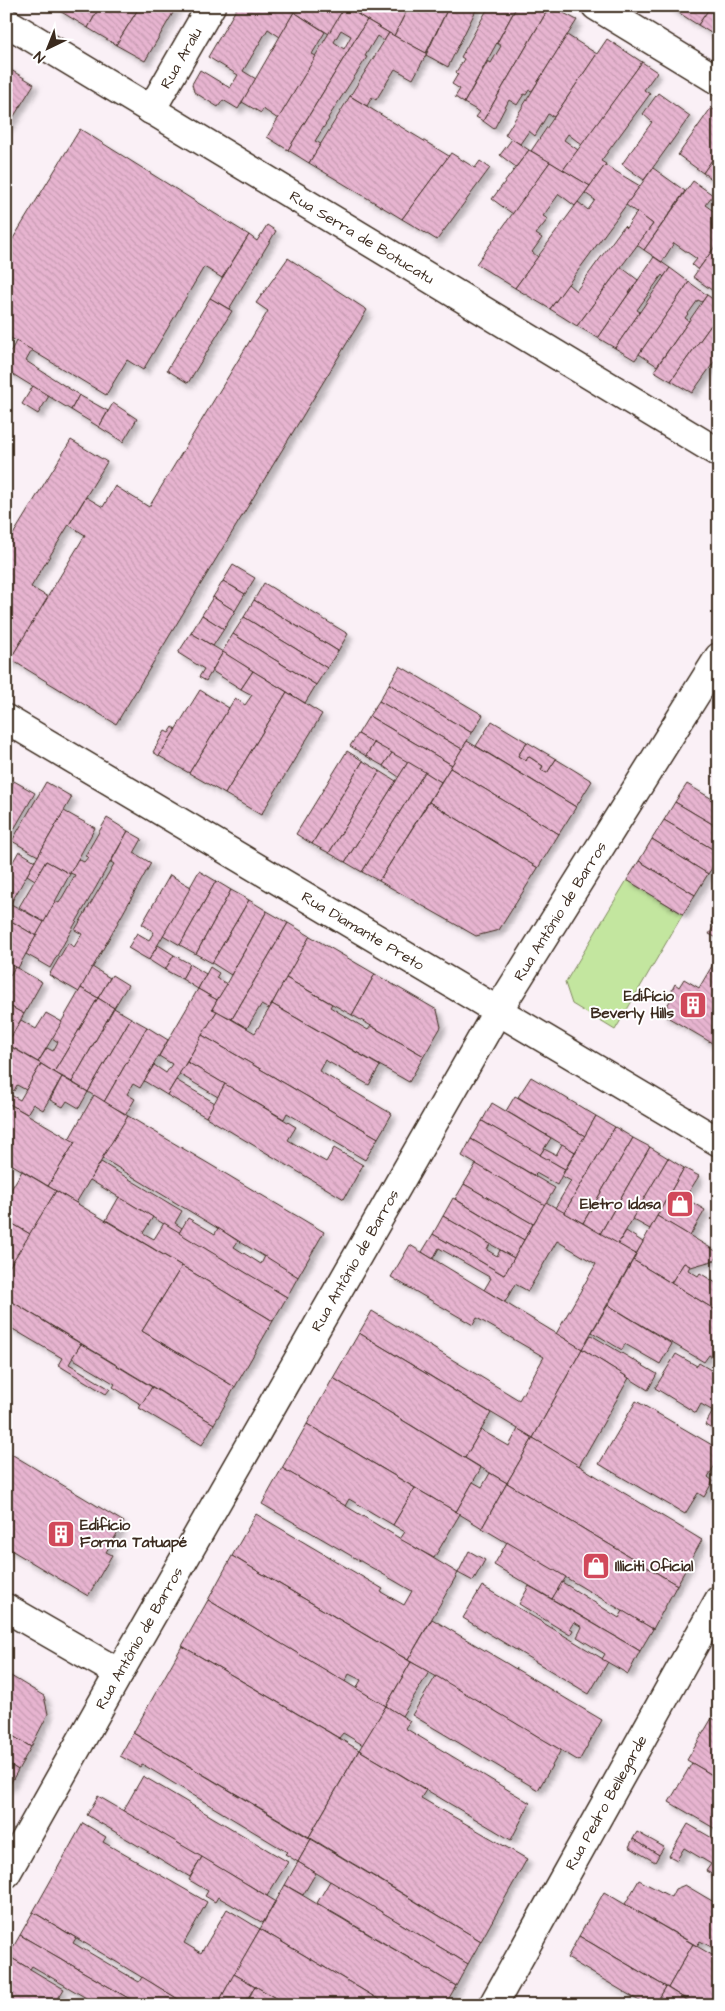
<svg xmlns="http://www.w3.org/2000/svg" width="725" height="2011" viewBox="0 0 725 2011" font-family="'Architects Daughter',sans-serif">
  <style>
    .garden { fill: #c3e69f; stroke: #7f885e }
    .building { fill: url(#building-back-hatch); stroke: #3b2a1e; fill-rule: evenodd; filter: url(#shadow) }
    .lines { fill: none; stroke-linecap: round; stroke-linejoin: round }
    .street-casing { stroke: #3b2a1e; stroke-width: 31 }
    .secondary-casing { stroke: #3b2a1e; stroke-width: 31 }
    .street { stroke: #fff; stroke-width: 28 }
    .secondary { stroke: #fff; stroke-width: 28 }
    .labels { text-anchor: middle; stroke-width: 4; stroke-linejoin: round; paint-order: stroke }
    .street-label { font-size: 15px; fill: #3b2a1e; stroke: #fff }
    .poi-label { font-size: 15px; font-weight: bold; fill: #3b2a1e; stroke: #fff; text-anchor: end }
  </style>
  <defs>
    <pattern id="building-back-hatch" width="6" height="6" patternUnits="userSpaceOnUse" patternTransform="scale(1.25)"><rect width="6" height="6" fill="#e7b4d0"/><path d="M-1 5l2 2M0 0l6 6M5-1l2 2" fill="none" stroke="#c79bb2"/></pattern>
    <filter id="shadow"><feDropShadow dx="4.5" dy="4.5" stdDeviation="2.5" flood-color="#0004"/></filter>
  </defs>
  <rect width="100%" height="100%" fill="#faf0f6"/>
  <filter id="ink" filterUnits="userSpaceOnUse"><feTurbulence type="fractalNoise" baseFrequency=".02" numOctaves="2"/><feDisplacementMap in="SourceGraphic" scale="10" xChannelSelector="R" yChannelSelector="G"/><feConvolveMatrix kernelMatrix="1 2 1 2 8 2 1 2 1" color-interpolation-filters="sRGB"/></filter>
  <g filter="url(#ink)">
    <polygon class="garden" points="627,880 683,914 615,1030 572,1004 565,983"/>
    <g class="building">
      <polygon points="60,6 100,6 88,28 58,10"/>
      <polygon points="100,6 140,6 116,45 88,28"/>
      <polygon points="140,6 177,6 145,61 116,45"/>
      <polygon points="238,6 284,6 294,12 280,37 268,29 243,71 256,79 238,109 223,100 218,107 194,92 192,84 200,70 230,88 238,75 208,57"/>
      <polygon points="284,6 345,6 329,34"/>
      <path d="M345,6L367,20L288,150L267,137ZM341,30L351,36L344,49L334,42Z"/>
      <polygon points="345,6 363,6 359,15"/>
      <polygon points="363,6 380,8 381,6 409,6 394,36 359,15"/>
      <polygon points="409,6 435,6 437,9 439,6 449,6 426,53 394,36"/>
      <polygon points="449,6 478,6 448,67 426,55"/>
      <polygon points="489,6 517,6 464,103 455,97 460,89 452,84 458,74 456,72 464,59 461,57"/>
      <polygon points="517,6 550,6 483,121 476,117 480,112 464,103 488,61 491,63 501,46 497,43"/>
      <polygon points="550,6 577,20 532,91 529,90 526,95 524,94 517,105 509,100 494,129 483,121"/>
      <polygon points="668,6 684,6 679,13"/>
      <polygon points="684,6 711,6 698,25 679,13"/>
      <polygon points="711,6 719,6 719,38 698,25"/>
      <polygon points="294,12 325,32 312,54 316,56 278,119 263,109 261,113 242,102"/>
      <polygon points="367,20 389,33 384,41 377,36 365,56 367,57 328,118 329,119 315,141 321,144 309,163 288,150"/>
      <polygon points="389,33 426,53 426,55 413,79 395,69 376,100 372,97 367,106 350,96"/>
      <polygon points="567,35 597,54 554,117 548,114 535,136 529,131 520,144 505,135"/>
      <polygon points="607,39 642,62 582,145 568,134 564,140 578,150 563,170 531,151"/>
      <polygon points="642,62 657,72 644,90 650,94 601,161 606,164 590,186 563,170"/>
      <polygon points="6,67 34,84 6,129"/>
      <polygon points="658,93 690,116 644,180 622,164 652,122 643,114"/>
      <polygon points="350,96 449,156 402,219 309,163"/>
      <polygon points="711,108 719,113 719,150 703,173 678,155"/>
      <polygon points="80,129 249,235 222,278 204,267 143,370 127,360 106,395 6,335 6,250"/>
      <polygon points="512,139 529,150 516,167 500,155"/>
      <polygon points="529,150 550,162 513,214 492,199"/>
      <polygon points="719,150 719,184 703,173"/>
      <polygon points="451,153 475,168 480,161 490,168 437,240 402,219"/>
      <polygon points="550,162 590,186 575,206 559,194 543,216 548,219 536,234 542,238 532,252 538,257 515,288 476,264"/>
      <polygon points="605,165 640,186 550,309 515,288 578,202 588,210 595,200 585,193"/>
      <polygon points="653,168 685,191 644,250 637,245 653,224 626,205"/>
      <polygon points="693,181 713,195 705,205 719,215 719,241 698,270 692,265 697,259 674,243 662,262 644,250"/>
      <polygon points="637,212 653,224 577,326 550,309 568,284 576,291 624,226 626,228"/>
      <polygon points="267,225 276,231 229,309 210,298 249,235 257,241"/>
      <polygon points="719,241 719,295 693,277"/>
      <polygon points="654,257 670,268 664,277 662,275 637,310 640,312 615,348 598,338"/>
      <polygon points="288,258 367,310 116,724 10,659 85,535 69,525 86,497 103,507 115,486 149,507 268,311 256,303"/>
      <polygon points="621,267 638,280 598,338 577,326"/>
      <polygon points="670,268 689,282 635,360 615,348"/>
      <polygon points="689,282 707,295 702,302 698,300 685,318 689,321 657,366 639,354"/>
      <polygon points="707,295 719,303 719,314 671,381 654,371"/>
      <polygon points="210,298 232,311 188,383 167,370"/>
      <polygon points="719,314 719,349 717,352 719,355 692,393 671,381"/>
      <polygon points="16,341 32,350 26,361 79,395 71,410 6,370 6,348 11,351"/>
      <polygon points="33,386 49,396 38,414 22,404"/>
      <polygon points="79,395 108,411 99,427 71,410"/>
      <polygon points="113,403 137,419 123,442 99,427"/>
      <polygon points="71,440 107,462 31,587 48,597 6,666 6,546"/>
      <polygon points="233,565 255,578 245,594 223,581"/>
      <polygon points="223,581 245,594 235,611 213,597"/>
      <polygon points="264,583 348,634 338,651 254,600"/>
      <polygon points="213,597 235,611 224,629 202,615"/>
      <polygon points="254,600 338,651 327,668 244,617"/>
      <polygon points="202,615 224,629 213,646 191,633"/>
      <polygon points="244,617 327,668 316,685 233,634"/>
      <polygon points="191,633 223,652 206,681 199,677 204,669 178,653"/>
      <polygon points="233,634 316,685 305,703 222,652"/>
      <polygon points="223,652 253,671 241,689 212,671"/>
      <polygon points="400,666 483,715 472,733 389,684"/>
      <polygon points="253,671 287,692 225,794 189,773 235,698 245,705 252,695 241,689"/>
      <polygon points="389,684 472,733 462,749 379,701"/>
      <polygon points="200,690 229,708 189,773 159,756"/>
      <polygon points="287,692 322,714 261,815 225,794"/>
      <polygon points="379,701 462,749 452,765 369,716"/>
      <polygon points="369,716 452,765 441,782 358,734"/>
      <polygon points="492,721 527,742 518,756 526,761 528,756 543,766 541,770 547,773 556,759 592,781 576,807 476,746"/>
      <polygon points="173,727 176,729 159,756 153,752 165,731 169,733"/>
      <polygon points="358,734 374,743 366,756 350,746"/>
      <polygon points="467,741 576,807 559,834 450,768"/>
      <polygon points="527,742 556,759 547,773 541,770 543,766 528,756 526,761 518,756"/>
      <polygon points="374,743 392,753 383,766 366,756"/>
      <polygon points="347,751 363,761 312,844 296,834"/>
      <polygon points="392,753 408,762 399,777 383,766"/>
      <polygon points="363,761 380,771 329,853 312,844"/>
      <polygon points="408,762 425,772 362,872 345,862"/>
      <polygon points="450,768 559,834 538,868 429,802"/>
      <polygon points="380,771 396,781 345,862 329,853"/>
      <polygon points="425,772 441,782 379,881 362,872"/>
      <polygon points="14,781 35,793 6,843 6,794"/>
      <polygon points="46,782 72,797 38,856 12,841"/>
      <polygon points="687,784 719,803 719,828 675,802"/>
      <polygon points="429,802 538,868 499,930 476,936 379,881"/>
      <polygon points="675,802 719,828 719,853 664,820"/>
      <polygon points="64,811 95,828 70,874 46,861 35,880 27,875"/>
      <polygon points="107,818 128,831 50,968 26,954 55,901 59,903 75,875 70,873 78,859 84,862 88,857 85,856"/>
      <polygon points="664,820 719,853 719,858 708,874 652,839"/>
      <polygon points="128,831 142,839 134,853 151,863 79,992 49,975 68,943 74,947 82,934 75,930 114,864 111,862"/>
      <polygon points="652,839 708,874 695,895 639,861"/>
      <polygon points="19,851 35,861 7,910 6,874"/>
      <polygon points="46,861 70,874 44,922 19,907"/>
      <polygon points="639,861 695,895 683,914 627,880"/>
      <polygon points="199,871 216,881 180,945 163,935"/>
      <polygon points="170,875 191,887 149,960 128,948 137,933 149,940 154,932 142,924"/>
      <polygon points="216,881 231,890 196,954 180,945"/>
      <polygon points="231,890 249,900 212,963 196,954"/>
      <polygon points="249,900 267,911 231,975 212,963"/>
      <polygon points="11,904 44,922 36,936 6,918 6,912"/>
      <polygon points="267,911 288,923 232,1019 212,1009"/>
      <polygon points="718,913 719,914 719,939 709,934 715,925 711,923"/>
      <polygon points="6,918 36,936 18,968 6,962"/>
      <polygon points="288,923 310,936 269,1009 261,1005 247,1028 232,1019"/>
      <polygon points="310,936 375,974 352,1015 286,978"/>
      <polygon points="158,945 174,955 165,970 149,960"/>
      <polygon points="719,954 719,1047 662,1014 673,996 670,994 675,984 679,987 684,979 699,988"/>
      <polygon points="174,955 190,964 182,979 165,970"/>
      <polygon points="6,962 15,967 7,980 6,979"/>
      <polygon points="190,964 206,974 198,989 182,979"/>
      <polygon points="15,967 42,982 24,1014 6,1004 6,982"/>
      <polygon points="92,967 110,978 98,998 81,988"/>
      <polygon points="210,967 219,973 216,978 227,984 217,1000 198,989"/>
      <polygon points="375,974 437,1010 441,1027 424,1056 352,1015"/>
      <polygon points="112,975 128,985 114,1008 98,998"/>
      <polygon points="286,978 332,1004 330,1007 368,1030 371,1026 424,1056 409,1082 272,1004"/>
      <polygon points="81,988 98,998 54,1072 38,1062 47,1048 53,1051 58,1042 52,1038"/>
      <polygon points="198,989 217,1000 212,1009 217,1011 167,1095 144,1081 154,1065 166,1073 172,1064 159,1056"/>
      <polygon points="98,998 114,1008 72,1082 54,1072"/>
      <polygon points="6,1004 24,1014 7,1044 6,1044"/>
      <polygon points="272,1004 380,1066 369,1085 325,1060 319,1071 392,1114 378,1138 202,1035 217,1011 255,1033"/>
      <polygon points="114,1008 131,1018 88,1092 72,1082"/>
      <polygon points="46,1013 62,1022 38,1062 7,1044 21,1020 36,1029"/>
      <polygon points="131,1018 147,1027 104,1102 88,1092"/>
      <polygon points="147,1027 168,1040 140,1088 133,1084 127,1094 135,1099 126,1114 104,1102"/>
      <polygon points="202,1035 378,1138 365,1160 287,1113 284,1119 187,1062"/>
      <polygon points="6,1044 41,1064 26,1090 17,1085 14,1091 6,1086"/>
      <polygon points="187,1062 225,1084 218,1097 179,1074"/>
      <polygon points="41,1064 62,1077 43,1110 33,1104 27,1114 6,1102 11,1095 20,1100"/>
      <polygon points="62,1077 88,1092 79,1108 67,1101 63,1107 50,1100"/>
      <polygon points="531,1077 596,1116 585,1136 518,1097"/>
      <polygon points="176,1080 215,1103 206,1117 167,1095"/>
      <polygon points="225,1084 296,1127 288,1140 326,1162 334,1148 363,1165 344,1199 206,1117"/>
      <polygon points="94,1095 128,1116 76,1203 48,1186 75,1142 69,1139"/>
      <polygon points="515,1096 585,1136 575,1152 506,1111"/>
      <polygon points="6,1102 75,1142 48,1186 6,1161"/>
      <polygon points="492,1103 551,1138 540,1155 482,1121"/>
      <polygon points="128,1116 324,1232 298,1277 102,1158"/>
      <polygon points="596,1116 615,1127 564,1213 555,1208 571,1181 562,1176"/>
      <polygon points="482,1121 565,1169 557,1185 536,1173 535,1176 471,1139"/>
      <polygon points="615,1127 633,1138 583,1223 564,1213"/>
      <polygon points="633,1138 650,1147 600,1234 583,1223"/>
      <polygon points="471,1139 555,1188 545,1205 462,1156"/>
      <polygon points="562,1144 575,1152 565,1169 540,1155 544,1149 556,1155"/>
      <polygon points="650,1147 668,1158 618,1244 600,1234"/>
      <polygon points="668,1158 684,1168 650,1229 632,1219"/>
      <polygon points="101,1162 182,1211 175,1223 182,1228 179,1233 90,1180"/>
      <polygon points="476,1164 545,1205 533,1224 464,1184"/>
      <polygon points="684,1168 699,1176 685,1198 705,1210 690,1236 657,1216"/>
      <polygon points="22,1171 56,1191 30,1234 6,1220 6,1198"/>
      <polygon points="464,1184 533,1224 524,1240 455,1199"/>
      <polygon points="56,1191 182,1266 142,1331 235,1387 214,1424 6,1298 6,1272"/>
      <polygon points="119,1197 153,1217 143,1233 154,1239 164,1223 287,1297 273,1321 106,1220"/>
      <polygon points="453,1198 524,1240 514,1258 443,1216"/>
      <polygon points="546,1202 636,1254 582,1349 556,1334 596,1264 557,1241 528,1291 515,1284 505,1302 484,1290 491,1278 439,1248 433,1259 422,1252 433,1234 504,1275"/>
      <polygon points="443,1216 490,1244 487,1250 497,1256 500,1250 514,1258 504,1275 433,1234"/>
      <polygon points="657,1216 719,1253 715,1260 691,1267 684,1263 671,1283 633,1260"/>
      <polygon points="188,1218 215,1234 218,1228 238,1241 234,1247 261,1264 265,1256 298,1277 287,1297 179,1233"/>
      <polygon points="6,1220 30,1234 6,1272"/>
      <polygon points="626,1231 643,1242 636,1254 618,1244"/>
      <polygon points="410,1245 582,1349 533,1438 359,1333 372,1311 519,1400 544,1357 477,1318 473,1325 391,1277"/>
      <polygon points="633,1260 719,1312 719,1361 709,1355 704,1362 608,1305"/>
      <polygon points="684,1263 690,1266 688,1270 698,1276 700,1273 719,1285 719,1312 671,1283"/>
      <polygon points="182,1266 273,1321 235,1387 142,1331"/>
      <polygon points="6,1298 81,1344 69,1364 110,1389 106,1394 58,1365 62,1358 6,1325"/>
      <polygon points="608,1305 672,1344 660,1364 625,1344 622,1350 592,1332"/>
      <polygon points="359,1333 491,1413 465,1458 333,1378"/>
      <polygon points="591,1335 657,1374 648,1390 582,1349"/>
      <polygon points="81,1344 152,1387 142,1405 113,1387 115,1384 72,1358"/>
      <polygon points="582,1349 629,1378 579,1466 533,1438"/>
      <polygon points="676,1354 697,1366 699,1363 719,1375 719,1433 705,1425 713,1411 701,1404 696,1413 655,1388"/>
      <polygon points="333,1378 481,1468 456,1512 307,1424"/>
      <polygon points="152,1387 214,1424 202,1445 139,1408"/>
      <polygon points="636,1401 719,1449 719,1458 708,1477 713,1481 704,1497 698,1493 685,1514 599,1464"/>
      <polygon points="307,1424 415,1488 393,1525 349,1499 345,1506 282,1468"/>
      <polygon points="518,1429 533,1438 507,1483 465,1458 481,1430 509,1446"/>
      <polygon points="533,1438 702,1540 677,1585 507,1483"/>
      <polygon points="8,1452 124,1522 106,1552 112,1555 88,1596 6,1547 6,1456"/>
      <polygon points="282,1468 458,1573 408,1660 232,1556 256,1514 383,1589 381,1592 404,1605 412,1591 262,1504"/>
      <polygon points="490,1473 507,1483 482,1528 456,1512 473,1482 482,1487"/>
      <polygon points="507,1483 677,1585 653,1629 482,1528"/>
      <polygon points="415,1488 460,1514 434,1558 400,1539 405,1532 393,1525"/>
      <polygon points="507,1542 566,1577 552,1599 494,1565"/>
      <polygon points="469,1551 485,1560 473,1581 458,1573"/>
      <polygon points="232,1556 411,1662 386,1706 356,1689 361,1680 349,1674 345,1682 208,1600"/>
      <polygon points="562,1582 619,1618 623,1611 653,1629 640,1651 552,1599"/>
      <polygon points="482,1586 608,1662 589,1694 463,1618"/>
      <polygon points="529,1586 640,1651 628,1674 602,1659 605,1654 577,1637 582,1627 574,1622 570,1628 573,1630 570,1635 519,1604"/>
      <polygon points="208,1600 386,1706 363,1745 343,1733 339,1738 182,1646"/>
      <polygon points="432,1619 602,1720 579,1761 408,1660"/>
      <polygon points="182,1646 359,1750 309,1837 133,1733"/>
      <polygon points="411,1662 429,1672 402,1716 386,1706"/>
      <polygon points="6,1673 44,1696 48,1714 31,1747 6,1732"/>
      <polygon points="436,1676 561,1750 538,1790 412,1715"/>
      <polygon points="386,1706 410,1721 405,1728 530,1803 511,1840 359,1750"/>
      <polygon points="712,1718 719,1722 719,1779 687,1760"/>
      <polygon points="6,1732 31,1747 18,1770 6,1762"/>
      <polygon points="133,1733 311,1839 298,1862 285,1854 287,1852 142,1764 140,1767 120,1756"/>
      <polygon points="359,1750 426,1790 421,1798 527,1859 481,1941 309,1837"/>
      <polygon points="6,1762 18,1770 8,1788 6,1788"/>
      <polygon points="692,1763 719,1779 719,1831 669,1802"/>
      <polygon points="143,1776 288,1862 267,1896 123,1811"/>
      <polygon points="98,1796 202,1857 190,1877 87,1815"/>
      <polygon points="83,1823 106,1837 103,1842 207,1902 184,1943 201,1953 227,1909 260,1929 217,2005 188,2005 33,1912"/>
      <polygon points="688,1824 719,1842 719,1878 706,1871 711,1864 684,1848 677,1860 669,1856"/>
      <polygon points="637,1832 664,1847 659,1855 633,1839"/>
      <polygon points="311,1839 481,1941 468,1964 298,1862"/>
      <polygon points="633,1839 659,1855 655,1862 629,1847"/>
      <polygon points="202,1857 275,1901 263,1923 218,1897 215,1902 205,1896 208,1891 189,1880"/>
      <polygon points="298,1862 316,1873 303,1895 285,1885"/>
      <polygon points="639,1880 671,1897 675,1889 685,1885 719,1905 719,1951 700,1941 697,1946 625,1904"/>
      <polygon points="330,1881 468,1964 456,1986 317,1903"/>
      <polygon points="285,1885 456,1986 445,2005 388,2005 260,1929"/>
      <polygon points="604,1892 693,1944 668,1988 579,1936"/>
      <polygon points="33,1912 76,1938 73,1943 139,1982 142,1977 188,2005 140,2005 20,1935"/>
      <polygon points="260,1929 388,2005 287,2005 255,1986 234,1974"/>
      <polygon points="20,1935 128,1998 124,2005 98,2005 32,1966 30,1969 8,1956"/>
      <polygon points="579,1936 666,1987 655,2005 646,2005 567,1958"/>
      <polygon points="693,1944 719,1959 719,2005 695,2005 668,1988"/>
      <polygon points="8,1956 64,1989 54,2005 6,2005 6,1960"/>
      <polygon points="234,1974 255,1986 244,2005 232,2005 221,1998"/>
      <polygon points="255,1986 287,2005 260,2005 249,1998"/>
      <polygon points="666,1987 685,1999 682,2005 666,2005 658,2000"/>
      <polygon points="128,1998 140,2005 124,2005"/>
      <polygon points="221,1998 232,2005 217,2005"/>
      <polygon points="685,1999 695,2005 682,2005"/>
    </g>
    <g class="lines">
      <g class="street-casing">
        <g id="street">
          <polyline points="596,6 719,81"/>
          <path id="s1" d="M151,110L211,6"/>
          <path id="s2" d="M6,719L719,1142"/>
          <polyline points="6,1608 119,1673"/>
          <path id="s3" d="M493,2005L719,1600"/>
        </g>
      </g>
      <g class="secondary-casing">
        <g id="secondary">
          <path id="s4" d="M6,22L719,453"/>
          <path id="s5" d="M6,1874L119,1673L497,1012L719,657"/>
        </g>
      </g>
      <use href="#street" class="street"/>
      <use href="#secondary" class="secondary"/>
    </g>
  </g>
  <defs>
    <g id="building-square" transform="scale(1.4375)"><rect x="-9" y="-9" width="18" height="18" rx="4" fill="#d1495b" stroke="#fff"/><path d="M-4-6H4V6H1V3H-1V6H-4ZM-2.5-4.3h1.7v1.8h-1.7ZM.8-4.3h1.7v1.8H.8ZM-2.5-1h1.7V.8h-1.7ZM.8-1h1.7V.8H.8Z" fill="#fff"/></g>
    <g id="shop-square" transform="scale(1.4375)"><rect x="-9" y="-9" width="18" height="18" rx="4" fill="#d1495b" stroke="#fff"/><path d="M-5-2.5h2.3a2.7 3.5 0 0 1 5.4 0H5L5.5 6h-11ZM-1.5-2.5h3a1.5 2.3 0 0 0-3 0Z" fill="#fff"/></g>
  </defs>
  <g fill-rule="evenodd">
    <use href="#building-square" x="693" y="1005"/>
    <use href="#shop-square" x="680" y="1204"/>
    <use href="#building-square" x="61" y="1534"/>
    <use href="#shop-square" x="596" y="1566"/>
  </g>
  <g class="labels">
    <g class="street-label">
      <text dy="5" stroke="none"><textPath href="#s1" startOffset="60">Rua Aralu</textPath></text>
      <text dy="5" stroke="none"><textPath href="#s4" startOffset="416">Rua Serra de Botucatu</textPath></text>
      <text dy="5" stroke="none"><textPath href="#s5" startOffset="1111">Rua Antônio de Barros</textPath></text>
      <text dy="5" stroke="none"><textPath href="#s2" startOffset="415">Rua Diamante Preto</textPath></text>
      <text dy="5" stroke="none"><textPath href="#s5" startOffset="706">Rua Antônio de Barros</textPath></text>
      <text dy="5" stroke="none"><textPath href="#s5" startOffset="271">Rua Antônio de Barros</textPath></text>
      <text dy="5" stroke="none"><textPath href="#s3" startOffset="232">Rua Pedro Bellegarde</textPath></text>
    </g>
    <g class="poi-label">
      <text x="674" y="1001">Edifício<tspan x="674" dy="17">Beverly Hills</tspan></text>
      <text x="661" y="1209">Eletro Idasa</text>
      <text x="80" y="1530" text-anchor="start">Edifício<tspan x="80" dy="17">Forma Tatuapé</tspan></text>
      <text x="615" y="1571" text-anchor="start">Illiciti Oficial</text>
    </g>
  </g>
  <rect width="725" height="2011" fill="none" stroke="#fff" stroke-width="25"/>
  <rect x="12" y="12" width="700" height="1986" fill="none" stroke="#3b2a1e" stroke-width="2" filter="url(#ink)"/>
  <g transform="translate(48 48) rotate(223)" stroke="#ffffff" stroke-width="4" paint-order="stroke">
  <path d="M0-4L9 19L0 12L-9 19Z" fill="#3b2a1e"/>
  <text y="-8" font-size="14" font-weight="bold" text-anchor="middle" fill="#3b2a1e">N</text>
  </g>
</svg>
